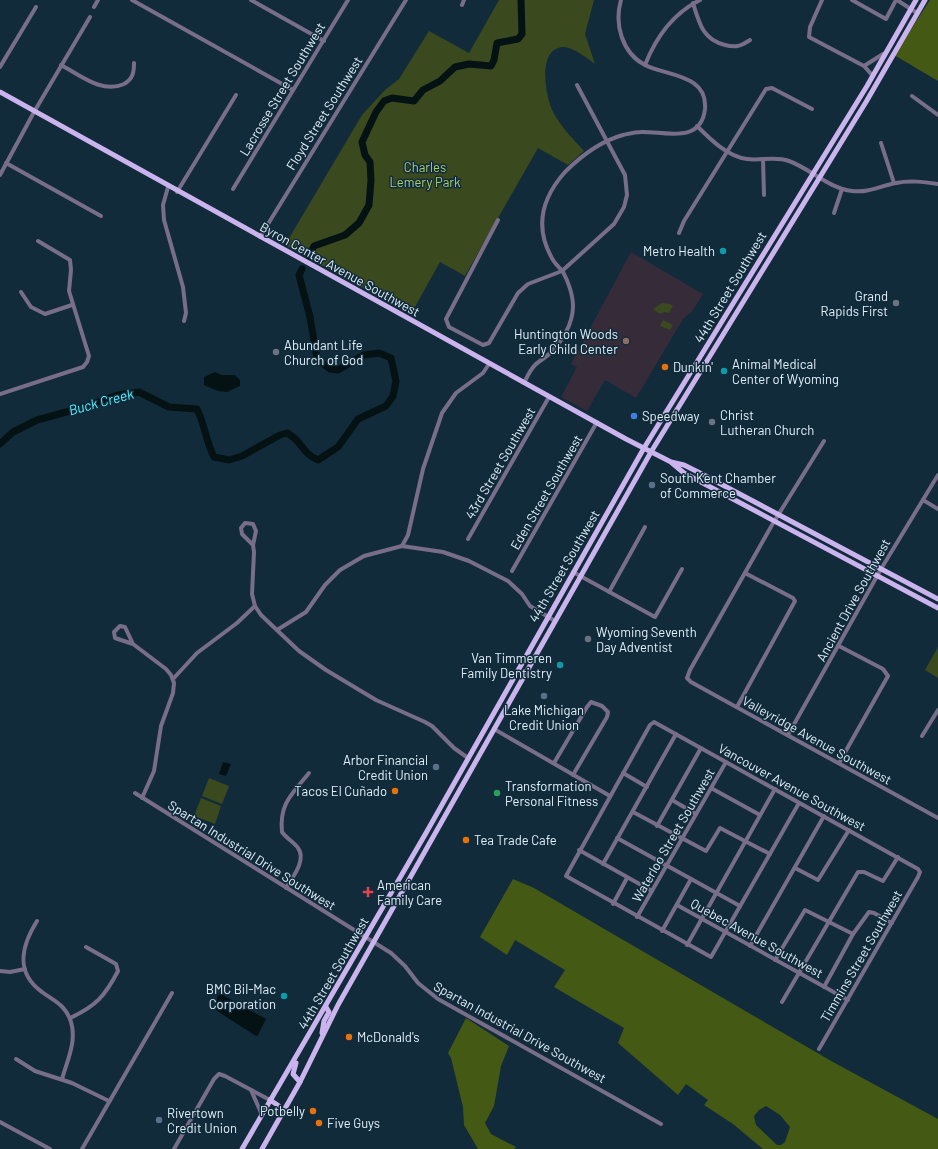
<svg xmlns="http://www.w3.org/2000/svg" width="938" height="1149" viewBox="0 0 938 1149" font-family="Barlow,sans-serif">
  <style>
    .education { fill: #362b39 }
    .green { fill: #3a4a1e }
    .forest { fill: #435914; fill-rule: evenodd }
    .water { fill: #051214 }
    .lines { fill: none; stroke-linecap: round; stroke-linejoin: round }
    .river { stroke: #051214; stroke-width: 7 }
    .minor { stroke: #796e8a; stroke-width: 4 }
    .major { stroke: #cbb4ed; stroke-width: 5 }
    .culture-dot { fill: #0f9aa8; stroke: #112b3b; stroke-width: 1.5 }
    .worship-dot { fill: #6b7280; stroke: #112b3b; stroke-width: 1.5 }
    .education-dot { fill: #8d6e63; stroke: #112b3b; stroke-width: 1.5 }
    .food-dot { fill: #e8710a; stroke: #112b3b; stroke-width: 1.5 }
    .shop-dot { fill: #3f7fe0; stroke: #112b3b; stroke-width: 1.5 }
    .service-dot { fill: #5c6f8a; stroke: #112b3b; stroke-width: 1.5 }
    .leisure-dot { fill: #2e9e5b; stroke: #112b3b; stroke-width: 1.5 }
    .health-dot { fill: #e0444e; stroke: #112b3b; stroke-width: 1.5 }
    .labels { text-anchor: middle; stroke-width: 3; stroke-linejoin: round; paint-order: stroke }
    .street-label { font-size: 13px; fill: #e0effa; stroke: #112b3b }
    .park-label { font-size: 13px; fill: #accf71; stroke: #112b3b }
    .poi-label { font-size: 13px; fill: #e0effa; stroke: #112b3b; text-anchor: start }
    .water-label { font-size: 14px; font-style: italic; fill: #56eefe; stroke: #112b3b }
  </style>
  <rect width="100%" height="100%" fill="#112b3b"/>
  <polygon class="education" points="631,252 703,294 693,310 683,319 636,398 605,380 587,411 561,397 577,367 571,364"/>
  <g class="green">
    <path d="M499,0H594L585,34L595,64C587,58 573,47 563,47C536,49 546,98 553,112C561,127 573,139 584,151L568,165L538,148L465,276L440,262L411,314L285,245L362,115L385,90L399,79L429,31L469,53Z"/>
    <polygon points="662,303 670,304 673,306 669,313 664,312 660,314 653,309"/>
    <polygon points="663,320 673,325 670,330 660,326"/>
    <polygon points="938,647 938,678 925,670"/>
    <polygon points="209,778 229,786 222,804 202,796"/>
    <polygon points="201,798 221,806 215,824 194,816"/>
  </g>
  <g class="forest">
    <polygon points="930,0 938,0 938,81 894,55"/>
    <path d="M513,879L534,888L833,1062L938,1119V1149H763L733,1124L704,1105L708,1100L686,1084L678,1095L618,1043L624,1028L554,987L565,970L515,940L507,955L480,937ZM766,1106L780,1115L790,1127L785,1142L781,1145H777L756,1125L754,1116L759,1110Z"/>
    <polygon points="466,1018 509,1046 501,1066 494,1106 485,1123 491,1134 516,1147 514,1149 478,1149 464,1125 463,1107 451,1058 448,1053"/>
  </g>
  <g class="water">
    <polygon points="215,372 222,375 235,375 240,380 240,386 227,392 218,391 204,385 204,377"/>
    <polygon points="223,762 231,764 226,776 219,774"/>
    <polygon points="221,994 266,1019 258,1035 256,1036 217,1011 215,1005 218,995"/>
  </g>
  <g class="lines">
    <g class="river">
      <polyline points="309,256 314,246 345,235 359,223 369,205 371,180 370,162 365,155 362,142 376,112 384,101 392,98 414,101 423,90 440,81 455,67 469,64 491,66 494,60 497,43 518,39 522,34 521,0"/>
      <path d="M0,444L13,432L37,420L81,408L118,395L139,392L169,407L197,409C205,425 206,442 214,457L229,460L242,456L280,435L287,433C303,441 301,453 318,460L338,447L358,419L386,406L393,396L396,381L391,358L379,353L364,355L338,370L330,369L317,359L310,317L299,275L302,269"/>
    </g>
    <g class="minor">
      <polyline points="132,0 293,90"/>
      <polyline points="251,0 324,41"/>
      <polyline points="822,0 810,27 809,37 864,66 872,75"/>
      <polyline points="852,0 886,19 896,0"/>
      <polyline points="897,0 917,13"/>
      <path d="M693,3C699,23 703,40 725,45C736,48 741,46 750,40"/>
      <polyline points="462,5 464,0"/>
      <polyline points="94,7 98,0"/>
      <path d="M61,65C80,75 102,94 124,84C133,79 134,72 134,63"/>
      <path d="M645,65C656,37 672,14 700,0"/>
      <polyline points="864,66 883,54"/>
      <polyline points="0,67 36,7"/>
      <polyline points="912,96 938,115"/>
      <path d="M697,126C710,139 728,157 747,159C761,161 775,156 789,161C811,169 828,188 852,191C869,193 880,186 896,183C910,180 924,182 938,184"/>
      <polyline points="881,143 894,183"/>
      <polyline points="763,159 764,195"/>
      <polyline points="6,163 101,216"/>
      <polyline points="0,175 34,112 90,17"/>
      <polyline points="168,187 163,205 164,220 183,287 186,313 184,321"/>
      <polyline points="233,189 348,0"/>
      <polyline points="177,192 236,95"/>
      <polyline points="834,213 842,189"/>
      <polyline points="498,220 446,319 449,327 483,345 489,343 518,293 528,284 562,271 614,224 624,207 627,195 625,175 577,85"/>
      <polyline points="679,233 684,221 766,89 772,88 812,109"/>
      <polyline points="260,237 406,0"/>
      <polyline points="21,292 31,307 45,314 72,305"/>
      <path d="M524,383C527,377 530,370 535,365C539,361 545,358 549,354C562,342 573,324 573,306C573,295 568,281 563,272C560,268 556,265 553,260C534,228 541,199 565,172C581,156 601,141 623,135C628,134 635,132 641,132C663,131 701,145 705,109C708,74 666,76 645,65C622,53 614,24 621,0"/>
      <polyline points="0,394 83,367 87,362 89,356 69,291 71,270 70,260 38,241"/>
      <polyline points="824,441 772,525 690,670 687,678 691,682 938,818"/>
      <polyline points="923,500 938,509"/>
      <polyline points="468,539 549,397"/>
      <polyline points="253,545 242,534 241,528 245,523 253,524 256,531 253,545 254,552 252,594 255,606 261,615 299,651 326,670 376,700 425,722 432,726 454,748 468,758"/>
      <polyline points="402,546 408,535 423,469 442,413 456,393 483,373 489,364"/>
      <polyline points="512,571 597,422"/>
      <polyline points="573,572 655,617 682,569"/>
      <polyline points="609,592 645,527"/>
      <polyline points="277,630 306,612 325,585 340,570 364,556 402,546 443,552 469,561 508,581 522,594 530,606 555,621"/>
      <polyline points="133,644 125,627 120,626 114,632 115,638 133,644 166,669 171,675 174,683 173,693 161,726 154,771 142,798"/>
      <polyline points="173,679 197,653 237,623 255,606"/>
      <polyline points="737,707 795,601 793,598 745,573"/>
      <polyline points="494,729 610,796"/>
      <polyline points="788,735 881,569 938,475"/>
      <polyline points="922,736 938,710"/>
      <polyline points="554,763 587,707 591,702 602,706 608,712 607,717 573,775"/>
      <polyline points="839,763 888,676 883,669 839,646"/>
      <polyline points="623,773 647,787"/>
      <polyline points="711,788 760,815"/>
      <polyline points="135,793 391,953 405,966 418,983 438,999 661,1124"/>
      <polyline points="672,800 696,814"/>
      <polyline points="799,803 711,957 566,876 650,725 654,722 918,869 920,872 918,877 819,1049"/>
      <polyline points="633,812 706,851 720,828 770,854"/>
      <polyline points="657,826 701,748"/>
      <polyline points="617,838 740,906"/>
      <polyline points="579,850 652,891"/>
      <polyline points="603,864 676,734"/>
      <polyline points="795,868 818,880 849,830"/>
      <path d="M286,888C292,878 307,860 298,848C294,842 287,839 282,832C279,804 292,794 309,773"/>
      <polyline points="613,904 627,878"/>
      <polyline points="677,905 848,1000"/>
      <polyline points="637,917 726,762"/>
      <path d="M37,921C22,945 14,972 42,992C54,1001 66,1005 71,1022C77,1041 67,1061 62,1079"/>
      <polyline points="662,931 691,879"/>
      <polyline points="687,945 775,789"/>
      <polyline points="750,946 824,816"/>
      <polyline points="775,960 805,910 853,934"/>
      <polyline points="0,971 10,972 25,969"/>
      <polyline points="824,987 853,934 869,912 874,913 892,923"/>
      <polyline points="782,1002 858,872 864,872 883,881 898,857"/>
      <path d="M70,1018C96,1006 105,996 118,971L116,964L86,947"/>
      <polyline points="16,1059 35,1071 72,1083 109,1101"/>
      <polyline points="251,1090 262,1115"/>
      <polyline points="0,1122 50,1149"/>
      <polyline points="82,1149 172,993"/>
      <polyline points="174,1149 214,1079 219,1074 225,1076 270,1100"/>
    </g>
    <g class="major">
      <polyline points="0,92 626,439 671,462 684,465 700,473 938,599"/>
      <polyline points="672,463 684,473 938,608"/>
      <polyline points="322,1033 324,1021 329,1012 326,1007"/>
      <polyline points="296,1063 293,1074 300,1082"/>
      <polyline points="270,1100 279,1106 282,1113"/>
      <polyline points="242,1149 426,833 644,448 867,86 916,0"/>
      <polyline points="262,1149 300,1082 338,1005 651,452 866,102 925,0"/>
    </g>
  </g>
  <g class="culture-dot">
    <circle cx="723" cy="251" r="4"/>
    <circle cx="724" cy="371" r="4"/>
    <circle cx="560" cy="665" r="4"/>
    <circle cx="284" cy="996" r="4"/>
  </g>
  <g class="worship-dot">
    <circle cx="896" cy="303" r="4"/>
    <circle cx="276" cy="352" r="4"/>
    <circle cx="712" cy="422" r="4"/>
    <circle cx="588" cy="639" r="4"/>
  </g>
  <circle class="education-dot" cx="626" cy="341" r="4"/>
  <g class="food-dot">
    <circle cx="665" cy="367" r="4"/>
    <circle cx="395" cy="791" r="4"/>
    <circle cx="466" cy="840" r="4"/>
    <circle cx="349" cy="1037" r="4"/>
    <circle cx="313" cy="1111" r="4"/>
    <circle cx="319" cy="1123" r="4"/>
  </g>
  <circle class="shop-dot" cx="634" cy="416" r="4"/>
  <g class="service-dot">
    <circle cx="652" cy="485" r="4"/>
    <circle cx="544" cy="696" r="4"/>
    <circle cx="436" cy="767" r="4"/>
    <circle cx="159" cy="1120" r="4"/>
  </g>
  <circle class="leisure-dot" cx="497" cy="793" r="4"/>
  <path class="health-dot" d="M366 886h4v4h4v4h-4v4h-4v-4h-4v-4h4z"/>
  <g class="labels">
    <g class="street-label">
      <text transform="translate(282 89) rotate(-59)" y="5">Lacrosse Street Southwest</text>
      <text transform="translate(324 113) rotate(-58)" y="5">Floyd Street Southwest</text>
      <text transform="translate(340 269) rotate(29)" y="5">Byron Center Avenue Southwest</text>
      <text transform="translate(730 287) rotate(-59)" y="5">44th Street Southwest</text>
      <text transform="translate(500 463) rotate(-60)" y="5">43rd Street Southwest</text>
      <text transform="translate(546 492) rotate(-60)" y="5">Eden Street Southwest</text>
      <text transform="translate(564 566) rotate(-60)" y="5">44th Street Southwest</text>
      <text transform="translate(853 600) rotate(-61)" y="5">Ancient Drive Southwest</text>
      <text transform="translate(817 740) rotate(29)" y="5">Valleyridge Avenue Southwest</text>
      <text transform="translate(792 787) rotate(29)" y="5">Vancouver Avenue Southwest</text>
      <text transform="translate(673 835) rotate(-60)" y="5">Waterloo Street Southwest</text>
      <text transform="translate(252 855) rotate(32)" y="5">Spartan Industrial Drive Southwest</text>
      <text transform="translate(757 938) rotate(29)" y="5">Quebec Avenue Southwest</text>
      <text transform="translate(861 956) rotate(-60)" y="5">Timmins Street Southwest</text>
      <text transform="translate(333 973) rotate(-60)" y="5">44th Street Southwest</text>
      <text transform="translate(520 1032) rotate(29)" y="5">Spartan Industrial Drive Southwest</text>
    </g>
    <g class="park-label">
      <text x="425" y="172">Charles<tspan x="425" dy="15">Lemery Park</tspan></text>
    </g>
    <g class="poi-label">
      <text x="715" y="256" text-anchor="end">Metro Health</text>
      <text x="888" y="301" text-anchor="end">Grand<tspan x="888" dy="15">Rapids First</tspan></text>
      <text x="618" y="339" text-anchor="end">Huntington Woods<tspan x="618" dy="15">Early Child Center</tspan></text>
      <text x="284" y="350">Abundant Life<tspan x="284" dy="15">Church of God</tspan></text>
      <text x="732" y="369">Animal Medical<tspan x="732" dy="15">Center of Wyoming</tspan></text>
      <text x="673" y="372">Dunkin'</text>
      <text x="720" y="420">Christ<tspan x="720" dy="15">Lutheran Church</tspan></text>
      <text x="642" y="421">Speedway</text>
      <text x="660" y="483">South Kent Chamber<tspan x="660" dy="15">of Commerce</tspan></text>
      <text x="596" y="637">Wyoming Seventh<tspan x="596" dy="15">Day Adventist</tspan></text>
      <text x="552" y="663" text-anchor="end">Van Timmeren<tspan x="552" dy="15">Family Dentistry</tspan></text>
      <text x="544" y="715" text-anchor="middle">Lake Michigan<tspan x="544" dy="15">Credit Union</tspan></text>
      <text x="428" y="765" text-anchor="end">Arbor Financial<tspan x="428" dy="15">Credit Union</tspan></text>
      <text x="505" y="791">Transformation<tspan x="505" dy="15">Personal Fitness</tspan></text>
      <text x="387" y="796" text-anchor="end">Tacos El Cuñado</text>
      <text x="474" y="845">Tea Trade Cafe</text>
      <text x="377" y="890">American<tspan x="377" dy="15">Family Care</tspan></text>
      <text x="276" y="994" text-anchor="end">BMC Bil-Mac<tspan x="276" dy="15">Corporation</tspan></text>
      <text x="357" y="1042">McDonald's</text>
      <text x="305" y="1116" text-anchor="end">Potbelly</text>
      <text x="167" y="1118">Rivertown<tspan x="167" dy="15">Credit Union</tspan></text>
      <text x="327" y="1128">Five Guys</text>
    </g>
    <g class="water-label">
      <text transform="translate(101 402) rotate(-15)" y="5">Buck Creek</text>
    </g>
  </g>
</svg>
